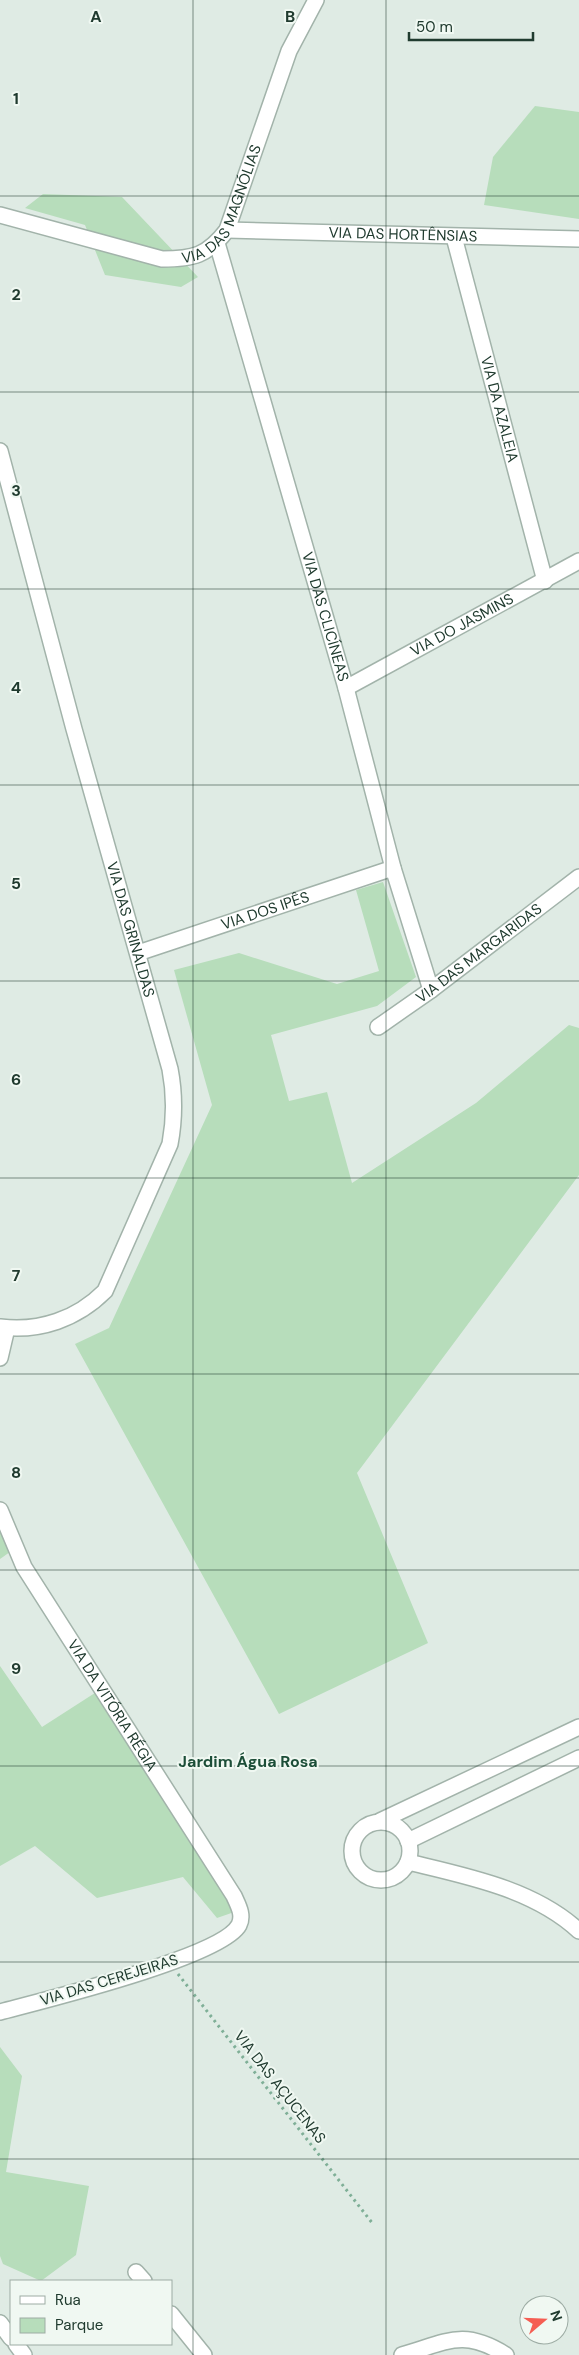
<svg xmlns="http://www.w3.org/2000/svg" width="579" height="2355" viewBox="0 0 579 2355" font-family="'DM Sans',sans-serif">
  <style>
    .green { fill: #b7ddbb }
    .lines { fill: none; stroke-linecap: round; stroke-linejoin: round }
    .street-casing { stroke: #a2b3aa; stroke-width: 18 }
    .path { stroke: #7faf97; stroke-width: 3; stroke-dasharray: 2.5 4; stroke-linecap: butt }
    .street { stroke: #fff; stroke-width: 15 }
    .grid { fill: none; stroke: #203b2f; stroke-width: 1; stroke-opacity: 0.55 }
    .labels { text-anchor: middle; stroke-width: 4; stroke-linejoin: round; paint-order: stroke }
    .street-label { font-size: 15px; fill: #203b2f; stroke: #f0f8f2 }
    .neighbourhood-label { font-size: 16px; font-weight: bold; fill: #1c4e38; stroke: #f0f8f2 }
    .grid-label { font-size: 16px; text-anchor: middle; font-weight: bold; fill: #203b2f; stroke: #f0f8f2; stroke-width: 4; stroke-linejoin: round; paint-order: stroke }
  </style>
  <rect width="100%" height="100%" fill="#dfebe4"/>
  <g class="green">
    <polygon points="535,106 579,112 579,219 484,205 493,157"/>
    <polygon points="43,194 122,197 198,277 181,287 105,275 85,225 25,208"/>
    <polygon points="383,882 416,977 377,1006 271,1035 289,1101 327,1092 352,1183 476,1103 569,1025 579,1028 579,1175 357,1473 428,1643 279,1714 75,1344 109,1328 212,1105 174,970 239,953 337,984 379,971 356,890"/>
    <polygon points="0,1527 10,1552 0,1559"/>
    <polygon points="0,1666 42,1727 98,1691 240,1910 217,1918 183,1877 97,1898 35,1846 0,1866"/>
    <polygon points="0,2047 22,2076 6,2172 89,2186 76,2255 41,2281 3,2264 0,2256"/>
  </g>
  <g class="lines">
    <g class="street-casing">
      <g id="street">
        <path id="s1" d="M0,215L162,259C193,259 207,256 227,230L289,51L316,0"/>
        <path id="s2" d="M227,230L579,239"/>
        <path id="s3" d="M454,237L545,581"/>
        <path id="s4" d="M217,243L346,688L393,868L431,990"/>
        <path id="s5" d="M0,451L74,729L170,1069C175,1095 175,1117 170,1144L105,1291C77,1319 40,1332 0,1327"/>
        <path id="s6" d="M346,688L579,561"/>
        <path id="s7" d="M138,953L393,868"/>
        <path id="s8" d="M378,1027L431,990L579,877"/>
        <polyline points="0,1358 7,1328"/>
        <path id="s9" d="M0,1510L24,1567L234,1896C238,1905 244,1915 239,1925C222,1957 41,2001 0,2012"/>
        <polyline points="380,1821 579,1727"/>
        <circle cx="381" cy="1851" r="29"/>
        <polyline points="408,1841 579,1758"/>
        <path d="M408,1862C466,1876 534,1889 579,1931"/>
        <polyline points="136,2272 144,2281"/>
        <polyline points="171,2314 204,2355"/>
        <polyline points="0,2323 11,2338"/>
        <polyline points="16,2344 24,2355"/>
        <path d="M402,2355C447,2342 463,2328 506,2355"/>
      </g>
    </g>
    <polyline class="path" points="178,1974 373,2224"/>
    <use href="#street" class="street"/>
  </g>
  <path class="grid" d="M193,0V2355M386,0V2355M0,196H579M0,392H579M0,589H579M0,785H579M0,981H579M0,1178H579M0,1374H579M0,1570H579M0,1766H579M0,1962H579M0,2159H579"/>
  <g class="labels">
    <g class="street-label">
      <text dy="5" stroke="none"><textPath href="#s1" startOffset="260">VIA DAS MAGNÓLIAS</textPath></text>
      <text dy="5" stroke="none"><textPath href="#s2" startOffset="176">VIA DAS HORTÊNSIAS</textPath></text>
      <text dy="5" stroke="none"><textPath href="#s3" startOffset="178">VIA DA AZALEIA</textPath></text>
      <text dy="5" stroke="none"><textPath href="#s4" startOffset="389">VIA DAS CLICÍNEAS</textPath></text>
      <text dy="5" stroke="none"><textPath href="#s6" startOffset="132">VIA DO JASMINS</textPath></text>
      <text dy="5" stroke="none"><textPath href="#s7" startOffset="134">VIA DOS IPÊS</textPath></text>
      <text dy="5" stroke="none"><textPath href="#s5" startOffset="496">VIA DAS GRINALDAS</textPath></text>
      <text dy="5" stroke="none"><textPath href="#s8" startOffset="125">VIA DAS MARGARIDAS</textPath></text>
      <text dy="5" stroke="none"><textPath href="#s9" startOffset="226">VIA DA VITÓRIA RÉGIA</textPath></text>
      <text transform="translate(109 1980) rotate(-17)" y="5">VIA DAS CEREJEIRAS</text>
      <text transform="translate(280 2087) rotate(52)" y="5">VIA DAS AÇUCENAS</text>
    </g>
    <g class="neighbourhood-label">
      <text x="248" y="1767">Jardim Água Rosa</text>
    </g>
  </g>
  <g class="grid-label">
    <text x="96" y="22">A</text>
    <text x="290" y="22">B</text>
    <text x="16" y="104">1</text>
    <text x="16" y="300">2</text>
    <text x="16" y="496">3</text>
    <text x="16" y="693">4</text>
    <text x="16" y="889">5</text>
    <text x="16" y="1085">6</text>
    <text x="16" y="1281">7</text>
    <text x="16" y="1478">8</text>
    <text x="16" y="1674">9</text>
  </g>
  <rect x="10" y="2280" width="162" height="65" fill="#f0f8f2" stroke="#9daca4"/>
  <rect x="20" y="2296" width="25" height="8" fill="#ffffff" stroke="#9daca4"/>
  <text x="55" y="2305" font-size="15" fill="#203b2f">Rua</text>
  <rect x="20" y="2318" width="25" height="15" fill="#b7ddbb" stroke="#9daca4"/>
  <text x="55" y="2330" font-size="15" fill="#203b2f">Parque</text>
  <g transform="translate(544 2320) rotate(71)"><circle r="24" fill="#f0f8f2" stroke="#9daca4"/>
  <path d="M0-4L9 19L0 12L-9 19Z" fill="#f55e53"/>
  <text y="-8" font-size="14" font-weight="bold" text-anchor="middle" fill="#203b2f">N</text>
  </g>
  <path d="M409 32v8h124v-8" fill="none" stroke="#203b2f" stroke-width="2.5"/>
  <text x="416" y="32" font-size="15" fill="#203b2f" stroke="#f0f8f2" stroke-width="4" paint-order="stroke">50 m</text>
</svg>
